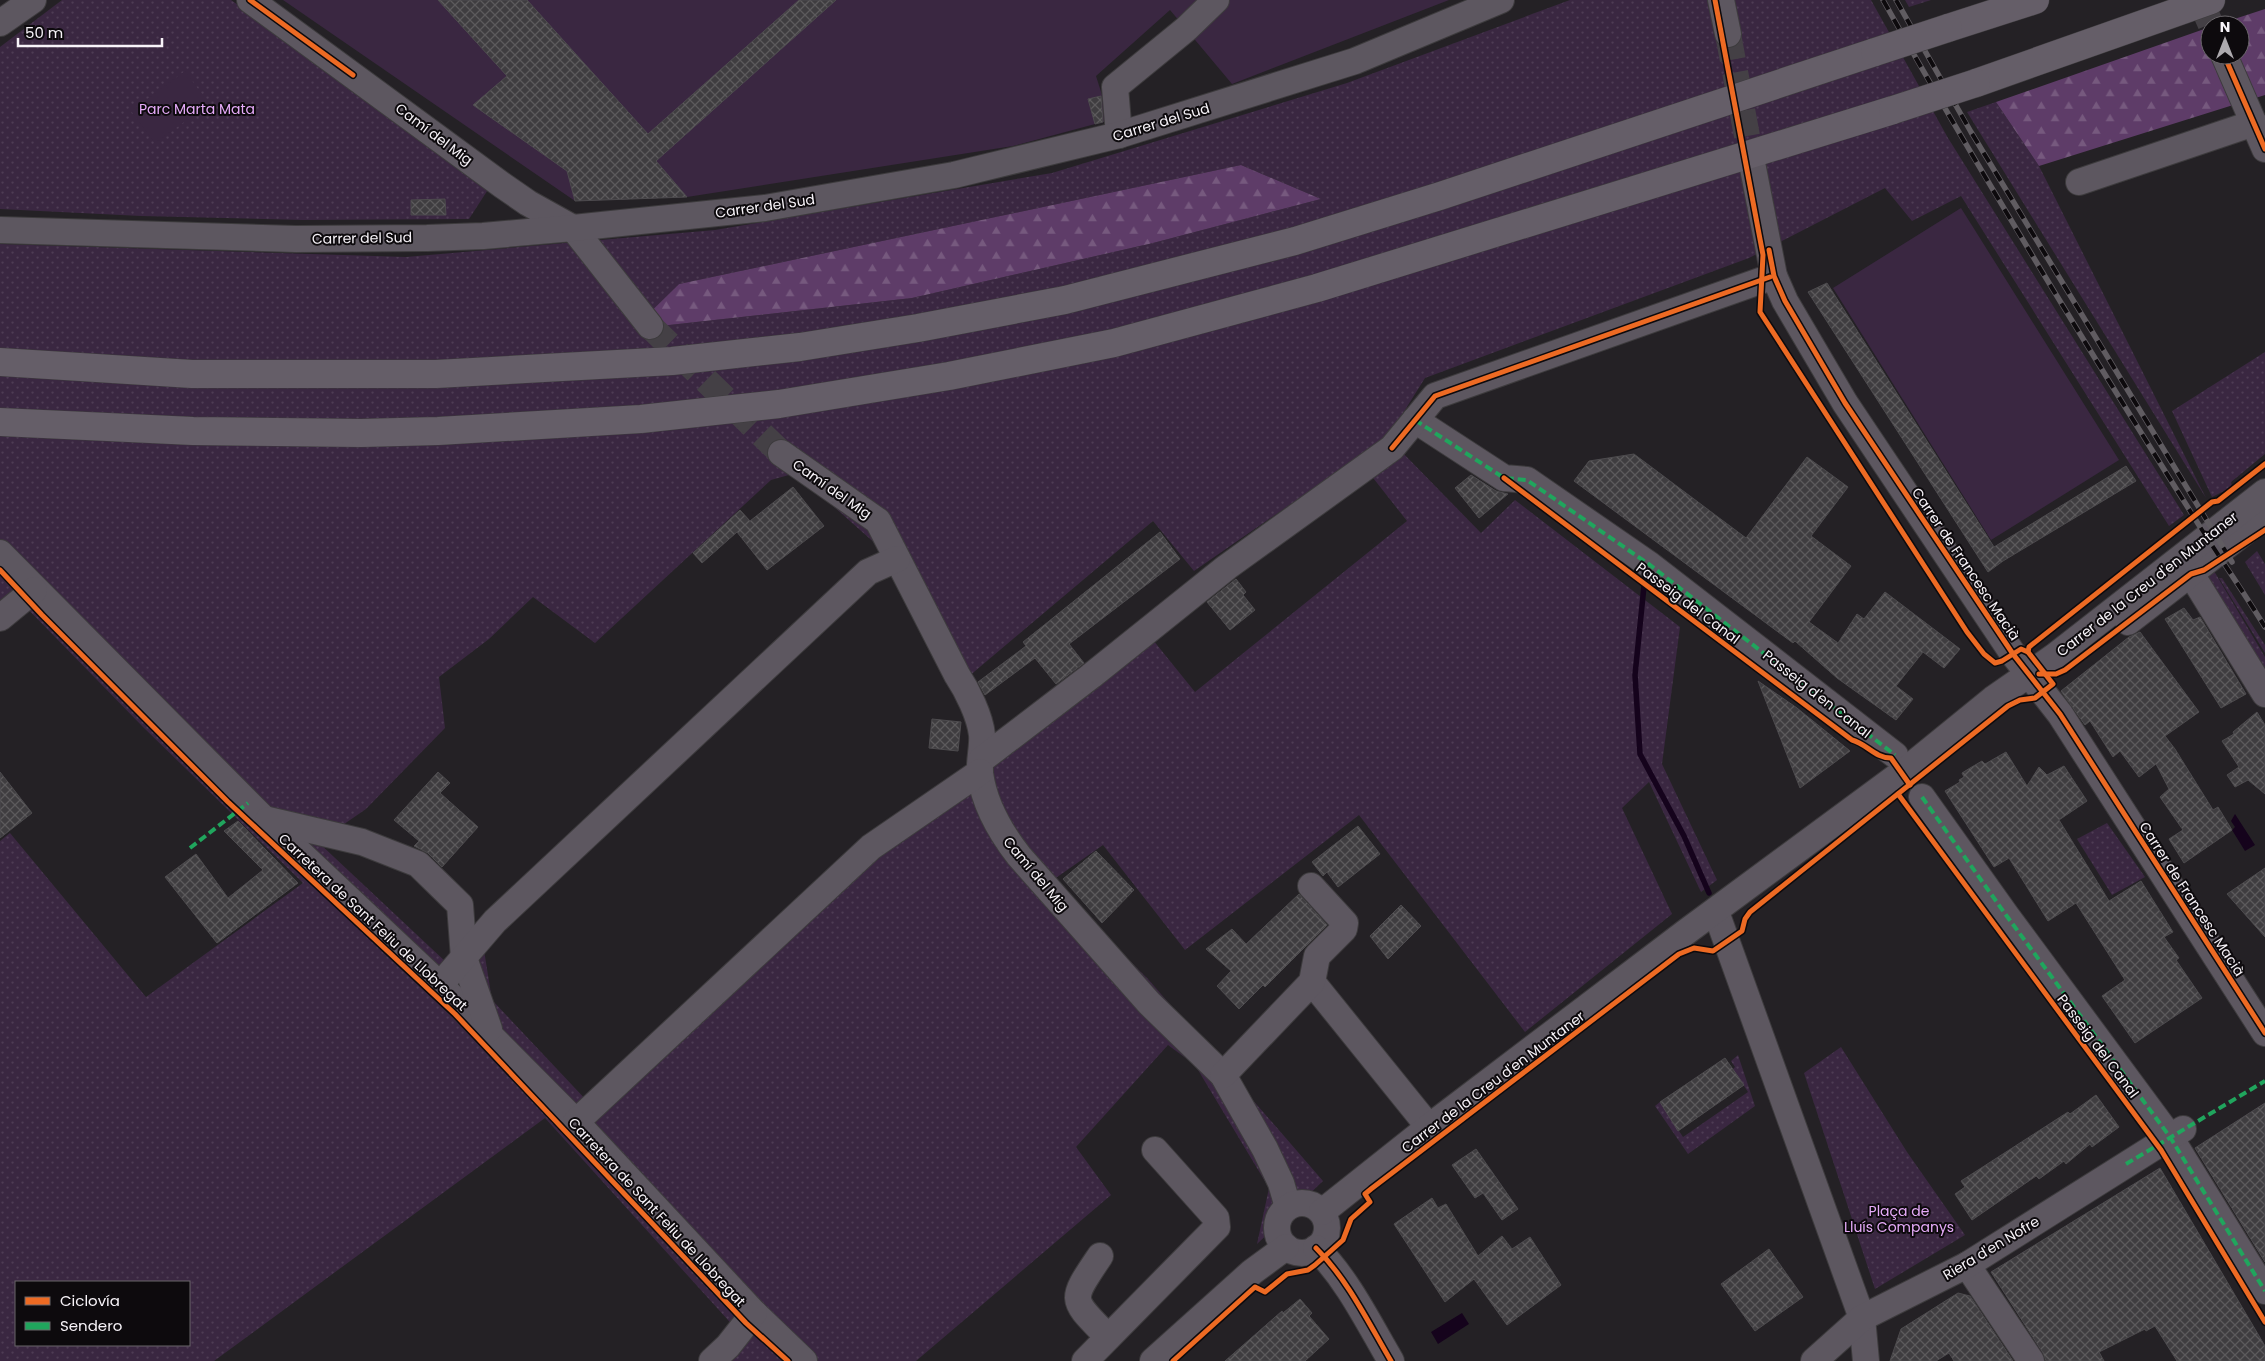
<svg xmlns="http://www.w3.org/2000/svg" width="2265" height="1361" viewBox="0 0 2265 1361" font-family="Poppins,sans-serif">
  <style>
    .green { fill: url(#green-dots); fill-rule: evenodd }
    .forest { fill: url(#forest-firs) }
    .pitch { fill: #3a2741 }
    .water { fill: #15031c }
    .lines { fill: none; stroke-linecap: round; stroke-linejoin: round }
    .stream { stroke: #15031c; stroke-width: 5.5 }
    .building { fill: url(#building-cross-hatch); stroke: #4d4b4e }
    .minor-tunnel { stroke: #444045; stroke-width: 26; stroke-dasharray: 26 13; stroke-linecap: butt }
    .minor-casing { stroke: #3d3b3d; stroke-width: 28 }
    .highway-casing { stroke: #3d3b3d; stroke-width: 29 }
    .minor { stroke: #5d5760; stroke-width: 26 }
    .highway { stroke: #655e68; stroke-width: 28 }
    .rail-casing { stroke: #605c61; stroke-width: 5.5 }
    .rail { stroke: #0d0a0d; stroke-width: 4; stroke-dasharray: 11; stroke-linecap: butt }
    .highway-bridge-casing { stroke: #3d3b3d; stroke-width: 29; stroke-linecap: butt }
    .highway-bridge { stroke: #655e68; stroke-width: 28 }
    .quiet { stroke: #20a55d; stroke-width: 4; stroke-dasharray: 8 4; stroke-linecap: butt }
    .cycleway-casing { stroke: #0d0a0d; stroke-width: 8 }
    .cycleway { stroke: #ed6a23; stroke-width: 5 }
    .labels { text-anchor: middle; stroke-width: 4; stroke-linejoin: round; paint-order: stroke }
    .park-label { font-size: 14px; fill: #e6abf9; stroke: #0d0a0d }
    .street-label { font-size: 14px; fill: #f7f3f8; stroke: #0d0a0d }
  </style>
  <defs>
    <pattern id="green-dots" width="8" height="8" patternUnits="userSpaceOnUse" patternTransform="scale(1.25)"><rect width="8" height="8" fill="#3a2741"/><path d="M2 2h.1M6 6h.1" fill="none" stroke="#4e3c54" stroke-width="1.8" stroke-linecap="round"/></pattern>
    <pattern id="forest-firs" width="22" height="20" patternUnits="userSpaceOnUse" patternTransform="scale(1.25)"><rect width="22" height="20" fill="#5e3c68"/><path d="M5 1l3.5 6h-7zM16 11l3.5 6h-7z" fill="#76597e"/></pattern>
    <pattern id="building-cross-hatch" width="8" height="8" patternUnits="userSpaceOnUse" patternTransform="scale(1.25)"><rect width="8" height="8" fill="#3f3d40"/><path d="M0 0l8 8M0 8l8-8" fill="none" stroke="#5c5a5c"/></pattern>
  </defs>
  <rect width="100%" height="100%" fill="#242125"/>
  <g class="green">
    <polygon points="62,0 231,0 491,185 469,219 303,220 141,216 0,209 0,47"/>
    <path d="M1570,0H1871L1948,138L2184,515L2169,526L1961,196L1912,221L1885,188L1749,258L1425,378L1388,437L1194,571L1153,521L968,677L996,756L1153,640L1195,692L1407,521L1370,474L1399,449L1481,533L1515,500L1680,627L1662,764L1717,880L1701,892L1649,782L1622,808L1672,914L1525,1032L1359,815L1185,950L1103,845L1050,882L1148,979L1323,1181L1257,1244L1269,1188L1195,1065L1168,1045L1076,1147L1111,1195L916,1361H729L747,1341L545,1118L214,1361H0V841L10,833L146,997L303,883L143,727L11,592L0,600V244L406,257L715,230L1052,173L1347,83ZM1241,165L1321,199L1153,243L912,298L633,329L679,284ZM796,473L878,546L976,737L968,774L589,1103L492,1000L483,944L447,963L318,842L366,809L445,728L439,677L489,639L533,597L595,643L771,480ZM16,1282H189V1345H16Z"/>
    <polygon points="1905,0 1931,0 1909,7"/>
    <polygon points="1996,102 2039,166 2206,498 1967,112"/>
    <polygon points="2265,352 2265,454 2231,482 2232,487 2212,497 2172,411"/>
    <polygon points="2257,551 2265,564 2265,595 2245,562"/>
    <polygon points="2214,571 2265,657 2265,676 2206,577"/>
    <polygon points="2219,578 2222,578 2265,645 2265,653"/>
    <polygon points="2107,823 2145,877 2112,895 2077,839"/>
    <polygon points="1841,1047 1907,1152 1965,1235 1875,1289 1804,1073"/>
    <polygon points="1738,1055 1755,1106 1688,1154 1655,1106 1660,1102 1683,1137 1748,1092 1733,1069 1735,1067 1731,1061"/>
  </g>
  <g class="forest">
    <polygon points="2265,9 2265,95 2039,166 1996,102 2210,27 2210,55 2240,55 2240,25 2216,25"/>
    <polygon points="1241,165 1321,199 1153,243 912,298 633,329 679,284"/>
  </g>
  <g class="pitch">
    <polygon points="283,0 1449,0 1232,84 1170,10 1096,76 1110,120 1013,146 687,197 575,201"/>
    <polygon points="185,71 209,104 155,143 131,111"/>
    <polygon points="1961,208 2119,460 1991,540 1833,288"/>
  </g>
  <g class="water">
    <polygon points="2235,814 2255,845 2245,851 2232,830 2235,827 2231,821"/>
    <polygon points="1462,1313 1469,1324 1438,1344 1431,1332"/>
  </g>
  <g class="lines">
    <polyline class="stream" points="1644,586 1635,675 1640,754 1684,836 1709,893"/>
  </g>
  <g class="building">
    <polygon points="438,0 527,0 648,134 799,0 836,0 656,161 687,197 575,201 567,171 473,105 507,76"/>
    <polygon points="1101,96 1103,122 1095,124 1088,99"/>
    <polygon points="445,199 446,215 411,215 411,200"/>
    <polygon points="1827,283 1994,547 2126,466 2136,481 2003,561 1988,572 1808,292"/>
    <polygon points="1634,454 1746,538 1807,457 1848,487 1811,536 1851,566 1809,622 1838,643 1857,614 1864,619 1885,592 1960,649 1944,668 1923,652 1896,686 1913,699 1896,720 1837,678 1795,641 1793,643 1574,481 1589,461"/>
    <polygon points="1471,475 1496,491 1508,494 1479,518 1455,488"/>
    <polygon points="793,487 824,526 767,570 737,532 702,563 693,553 740,510 750,521"/>
    <polygon points="1160,532 1180,559 1069,644 1084,663 1056,684 1035,658 985,695 978,682 1026,646 1023,642"/>
    <polygon points="1236,579 1246,592 1243,595 1255,610 1230,630 1207,602"/>
    <polygon points="2184,608 2193,620 2200,617 2246,694 2221,708 2165,619"/>
    <polygon points="2140,632 2199,712 2165,736 2175,749 2213,810 2218,807 2232,830 2184,863 2169,839 2183,830 2160,797 2169,789 2156,764 2139,777 2120,751 2113,757 2090,721 2085,725 2061,691 2129,637"/>
    <polygon points="1758,681 1797,708 1850,751 1800,788"/>
    <polygon points="2257,712 2265,725 2265,794 2248,780 2235,787 2227,775 2239,767 2222,741 2234,734 2233,732"/>
    <polygon points="932,719 961,722 958,751 929,748"/>
    <polygon points="2006,752 2027,786 2039,767 2047,775 2064,766 2087,801 2059,820 2109,901 2141,881 2173,932 2164,937 2179,958 2176,960 2202,998 2135,1043 2102,996 2125,980 2076,903 2048,921 2009,858 1994,867 1945,791 1960,782 1959,780 1964,777 1962,773 1970,768 1982,761 1985,764"/>
    <polygon points="0,772 32,813 0,838"/>
    <polygon points="438,772 450,783 440,793 478,827 442,867 428,853 414,846 419,841 394,820"/>
    <polygon points="238,821 298,883 217,943 165,877 196,854 228,898 263,870 224,831"/>
    <polygon points="1358,826 1380,854 1338,887 1327,872 1323,876 1312,862"/>
    <polygon points="1096,851 1134,890 1102,923 1063,879"/>
    <polygon points="2265,868 2265,937 2227,894"/>
    <polygon points="1299,894 1327,925 1265,987 1263,985 1239,1009 1217,986 1231,971 1206,949 1232,929 1246,944"/>
    <polygon points="1401,905 1421,926 1388,959 1370,936"/>
    <polygon points="1725,1058 1744,1085 1678,1131 1660,1102"/>
    <polygon points="2096,1095 2119,1127 2092,1147 2090,1144 2066,1164 2064,1161 2039,1179 2036,1176 1972,1220 1955,1194 1965,1187 1961,1181 2068,1112 2070,1114"/>
    <polygon points="2265,1103 2265,1262 2195,1148"/>
    <polygon points="1476,1149 1518,1209 1502,1220 1483,1193 1475,1198 1452,1165"/>
    <polygon points="2160,1168 2265,1346 2265,1361 2177,1361 2155,1326 2146,1331 2145,1329 2099,1352 2104,1361 2046,1361 2043,1353 1991,1272"/>
    <polygon points="1432,1198 1438,1208 1446,1204 1478,1256 1502,1236 1512,1249 1530,1237 1561,1285 1507,1325 1474,1279 1445,1302 1394,1224"/>
    <polygon points="1769,1249 1803,1297 1755,1331 1721,1284"/>
    <polygon points="1958,1293 1970,1296 2013,1361 1954,1361 1949,1353 1936,1361 1890,1361 1901,1329"/>
    <polygon points="1300,1299 1312,1313 1309,1316 1329,1339 1305,1361 1225,1361 1282,1311 1283,1313"/>
  </g>
  <g class="lines">
    <g class="minor-tunnel">
      <polyline points="2200,0 2211,25"/>
      <polyline points="1728,34 1752,163"/>
      <polyline points="650,326 781,453"/>
    </g>
    <g class="minor-casing">
      <g id="minor">
        <polyline points="250,0 502,185 528,203 573,228 650,326"/>
        <polyline points="1721,0 1728,34"/>
        <polyline points="0,23 33,0"/>
        <polyline points="2224,55 2265,149"/>
        <polyline points="1119,135 1115,87 1186,29 1216,0"/>
        <polyline points="1752,163 1774,276 1785,301 1845,403 2013,654 2060,714 2265,1033"/>
        <polyline points="2079,182 2254,123"/>
        <polyline points="0,230 296,239 427,238 483,236 573,228 765,208 954,175 1119,135 1355,61 1501,0"/>
        <polyline points="1415,420 1504,478 1527,480 1650,565 1895,755"/>
        <path d="M781,453L878,521L957,675C967,690 980,716 982,735C983,747 979,760 980,773C984,803 1001,833 1019,856L1149,1003L1223,1075L1265,1149L1281,1183L1288,1207"/>
        <polyline points="0,553 264,819 440,985 576,1122 754,1313 804,1361"/>
        <polyline points="2191,574 2265,694"/>
        <polyline points="0,618 34,590"/>
        <polyline points="2128,622 2265,516"/>
        <polyline points="981,760 1091,676 1227,567 1392,448 1435,396 1774,276"/>
        <polyline points="1922,797 2006,915 2170,1137 2265,1291"/>
        <polyline points="268,820 362,842 418,864 460,905 464,958 489,1029"/>
        <polyline points="1716,912 1862,1318 1866,1361"/>
        <polyline points="1312,982 1429,1127"/>
        <polyline points="440,985 495,921 868,572 897,559"/>
        <polyline points="1223,1075 1312,982 1317,956 1344,929 1345,923 1311,886"/>
        <polyline points="576,1122 871,847 980,772"/>
        <circle cx="1302" cy="1228" r="25"/>
        <polyline points="1322,1212 1429,1127 1686,932 1907,769 1993,699 2055,656 2265,492"/>
        <path d="M1316,1248C1348,1280 1368,1322 1391,1361"/>
        <path d="M1100,1256C1069,1302 1070,1298 1108,1337"/>
        <polyline points="1967,1265 2031,1361"/>
        <polyline points="712,1361 728,1346 754,1313"/>
        <polyline points="1085,1361 1217,1227 1216,1218 1155,1150"/>
        <polyline points="1153,1361 1252,1272 1286,1247"/>
        <polyline points="1814,1361 1862,1318 1967,1265 2183,1129"/>
      </g>
    </g>
    <g class="highway-casing">
      <g id="highway">
        <polyline points="1948,28 2035,0"/>
        <polyline points="1976,83 2211,0"/>
        <polyline points="0,362 192,374 436,374 672,361 800,347 918,328 1065,300 1295,241 1440,196 1875,52"/>
        <polyline points="0,422 193,431 361,433 438,431 641,419 779,404 949,376 1114,343 1317,288 1893,110"/>
      </g>
    </g>
    <use href="#minor" class="minor"/>
    <use href="#highway" class="highway"/>
    <g class="rail-casing">
      <g id="rail">
        <path d="M1883,0C1979,171 2082,339 2187,506C2212,547 2240,586 2265,627"/>
        <polyline points="1896,0 1971,132 2232,562"/>
      </g>
    </g>
    <use href="#rail" class="rail"/>
    <g class="highway-bridge-casing">
      <g id="highway-bridge">
        <polyline points="1875,52 1948,28"/>
        <polyline points="1893,110 1976,83"/>
      </g>
    </g>
    <use href="#highway-bridge" class="highway-bridge"/>
    <g class="quiet">
      <polyline points="1415,420 1504,478 1527,480 1650,565 1895,755"/>
      <polyline points="1922,797 2006,915 2170,1137 2265,1291"/>
      <polyline points="190,848 248,803"/>
      <polyline points="2126,1164 2265,1081"/>
    </g>
    <g class="cycleway-casing">
      <g id="cycleway">
        <polyline points="250,0 353,75"/>
        <polyline points="2224,55 2265,149"/>
        <polyline points="1769,250 1774,276 1785,301 1845,403 2013,654 2060,714 2265,1033"/>
        <polyline points="1392,448 1435,396 1770,277"/>
        <path d="M1504,478L1852,740C1867,744 1875,758 1891,758L1910,785"/>
        <polyline points="0,570 42,615 228,802 455,1014 746,1323 788,1361"/>
        <polyline points="2028,652 2029,647 2212,502 2218,501 2265,464"/>
        <polyline points="2039,674 2056,674 2065,670 2191,574 2204,570 2265,530"/>
        <polyline points="1898,794 2161,1150 2265,1322"/>
        <path d="M1316,1248C1348,1280 1368,1322 1391,1361"/>
        <polyline points="1173,1361 1255,1287 1265,1292 1287,1274 1308,1270 1315,1265 1343,1240 1351,1219 1370,1202 1365,1194 1371,1189 1679,954 1694,948 1713,951 1742,931 1745,919 1750,912 2008,706 2020,700 2035,698 2053,684 2028,652 2021,649 2002,661 1995,663 1984,654 1967,632 1760,312 1763,255 1715,0"/>
      </g>
    </g>
    <use href="#cycleway" class="cycleway"/>
  </g>
  <g class="labels">
    <g class="park-label">
      <text x="197" y="114">Parc Marta Mata</text>
      <text x="1899" y="1216">Plaça de<tspan x="1899" dy="16">Lluís Companys</tspan></text>
    </g>
    <g class="street-label">
      <text transform="translate(1161 122) rotate(-17)" y="5">Carrer del Sud</text>
      <text transform="translate(434 134) rotate(37)" y="5">Camí del Mig</text>
      <text transform="translate(765 206) rotate(-8)" y="5">Carrer del Sud</text>
      <text transform="translate(362 238) rotate(-1)" y="5">Carrer del Sud</text>
      <text transform="translate(832 489) rotate(35)" y="5">Camí del Mig</text>
      <text transform="translate(1966 564) rotate(56)" y="5">Carrer de Francesc Macià</text>
      <text transform="translate(2147 584) rotate(-38)" y="5">Carrer de la Creu d'en Muntaner</text>
      <text transform="translate(1688 603) rotate(37)" y="5">Passeig del Canal</text>
      <text transform="translate(1817 694) rotate(38)" y="5">Passeig d'en Canal</text>
      <text transform="translate(1036 874) rotate(50)" y="5">Camí del Mig</text>
      <text transform="translate(2192 899) rotate(57)" y="5">Carrer de Francesc Macià</text>
      <text transform="translate(373 922) rotate(43)" y="5">Carretera de Sant Feliu de Llobregat</text>
      <text transform="translate(2098 1046) rotate(53)" y="5">Passeig del Canal</text>
      <text transform="translate(1493 1082) rotate(-37)" y="5">Carrer de la Creu d'en Muntaner</text>
      <text transform="translate(657 1212) rotate(47)" y="5">Carretera de Sant Feliu de Llobregat</text>
      <text transform="translate(1991 1248) rotate(-31)" y="5">Riera d'en Nofre</text>
    </g>
  </g>
  <rect x="15" y="1281" width="175" height="65" fill="#0d0a0d" stroke="#6b676b"/>
  <rect x="25" y="1297" width="25" height="8" fill="#ed6a23" stroke="#6b676b"/>
  <text x="60" y="1306" font-size="15" fill="#f7f3f8">Ciclovía</text>
  <rect x="25" y="1322" width="25" height="8" fill="#20a55d" stroke="#6b676b"/>
  <text x="60" y="1331" font-size="15" fill="#f7f3f8">Sendero</text>
  <g transform="translate(2225 40)"><circle r="24" fill="#0d0a0d" stroke="#6b676b"/>
  <path d="M0-4L9 19L0 12L-9 19Z" fill="#adaaae"/>
  <text y="-8" font-size="14" font-weight="bold" text-anchor="middle" fill="#f7f3f8">N</text>
  </g>
  <path d="M18 38v8h144v-8" fill="none" stroke="#f7f3f8" stroke-width="2.5"/>
  <text x="25" y="38" font-size="15" fill="#f7f3f8" stroke="#0d0a0d" stroke-width="4" paint-order="stroke">50 m</text>
</svg>
